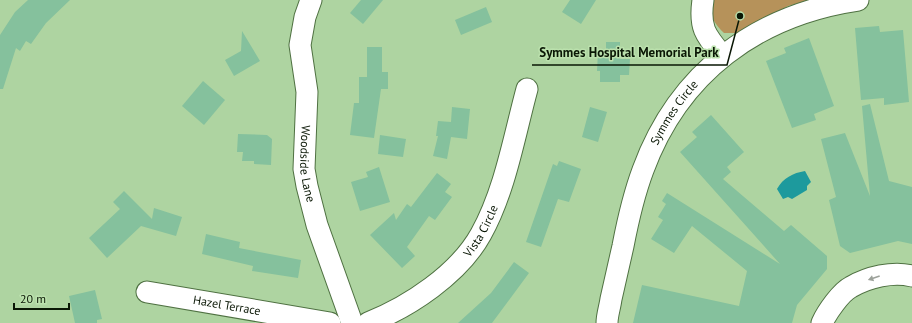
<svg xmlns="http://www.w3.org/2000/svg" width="912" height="323" viewBox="0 0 912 323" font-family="'PT Sans',sans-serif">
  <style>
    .green { fill: #b6925a }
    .water { fill: #1d9a9d }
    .building { fill: #85c19d }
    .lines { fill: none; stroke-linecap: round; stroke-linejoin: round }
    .minor-casing { stroke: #4f7142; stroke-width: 23 }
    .minor { stroke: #fff; stroke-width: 21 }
    .oneway { fill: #9da29b }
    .labels { text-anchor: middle; stroke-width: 3; stroke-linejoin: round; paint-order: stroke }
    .street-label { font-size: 12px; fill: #0a1705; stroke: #bbe1ad }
    .leader { fill: none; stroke: #0a1705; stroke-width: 1.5 }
    .callout-dot { fill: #0a1705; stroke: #bbe1ad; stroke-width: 1.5 }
    .callout-label { font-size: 13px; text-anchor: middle; font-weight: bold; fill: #0a1705; stroke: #bbe1ad; stroke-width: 3; stroke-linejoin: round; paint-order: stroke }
  </style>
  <rect width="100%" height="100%" fill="#aed4a1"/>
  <path class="green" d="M712,0H809L788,6L737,33H724C713,22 709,15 712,0Z"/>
  <path class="water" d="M805,171L811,182L807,186V190L792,199L788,197L783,199L777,189C783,178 793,173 805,171Z"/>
  <g class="building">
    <polygon points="28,0 70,0 46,23 31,44 26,41 20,51 16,48 3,89 0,89 0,35 15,12"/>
    <polygon points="361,0 383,0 363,24 350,13"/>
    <polygon points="570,0 596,0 581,24 562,12"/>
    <polygon points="486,7 492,22 461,35 455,20"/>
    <polygon points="879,26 880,32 903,30 909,102 884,105 884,98 861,100 855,28"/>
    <polygon points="242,31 260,61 234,76 225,60 241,51"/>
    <polygon points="809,38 834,106 814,114 816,120 792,128 766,61 786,53 784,48"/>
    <polygon points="606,42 620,42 620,59 630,59 629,75 620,75 620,82 600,82 600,71 597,71 598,52 606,52"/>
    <polygon points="367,47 382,47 382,72 388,72 388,89 381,89 374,138 350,135 354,103 359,103 359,77 367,77"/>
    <polygon points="203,81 225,100 204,125 182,106"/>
    <polygon points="870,104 889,181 912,187 912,244 898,241 850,253 840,246 829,200 836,197 821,139 845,133 870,196 862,106"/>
    <polygon points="452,107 470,109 467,139 451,137 447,159 433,156 438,136 436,136 438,121 451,122"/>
    <polygon points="590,107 607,112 598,142 582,137"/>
    <polygon points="711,115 744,152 727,167 731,172 723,179 784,231 791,225 827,256 827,269 797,305 792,323 633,323 642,285 739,306 747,271 692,226 674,253 651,239 663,220 658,217 666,204 662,201 667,193 780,264 680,152 697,137 692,132"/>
    <polygon points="238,134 267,135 272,139 271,165 254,164 254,161 242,161 243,152 237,152"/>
    <polygon points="380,135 406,139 403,157 378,154"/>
    <polygon points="559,161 581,169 569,202 558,199 541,247 526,242 553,164 557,166"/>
    <polygon points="379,167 390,202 360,211 351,182 368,177 366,172"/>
    <polygon points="437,173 451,184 445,192 452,197 435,220 429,216 407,247 415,256 402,268 370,235 394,213 396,220 407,204 411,207"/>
    <polygon points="124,191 152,219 154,208 182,217 176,236 141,226 107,258 89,238 120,209 113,202"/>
    <polygon points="206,234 240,242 239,248 301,260 298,278 252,271 253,266 202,254"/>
    <polygon points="514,262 529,273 492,323 458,323 491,293"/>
    <polygon points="95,290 102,319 97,320 97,323 75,323 69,296"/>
  </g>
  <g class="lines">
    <g class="minor-casing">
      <g id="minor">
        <path id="s1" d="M311,0L305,17L300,45L307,92L304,169L307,186L317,225L352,323"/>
        <path d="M703,0C699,27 705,35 722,55"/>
        <path id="s2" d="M147,292L330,323"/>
        <path id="s3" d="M368,323C409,307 459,274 481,234C505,191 514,137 527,89"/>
        <path id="s4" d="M607,323C607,315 610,307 611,299C615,281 619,264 623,246C628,220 634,194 643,170C679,72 757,15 858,0"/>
        <path d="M822,323C827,312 841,292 851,287C868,277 893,271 912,276"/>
      </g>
    </g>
    <use href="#minor" class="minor"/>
  </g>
  <defs><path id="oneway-solid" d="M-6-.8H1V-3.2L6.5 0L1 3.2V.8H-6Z"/></defs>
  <use class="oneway" href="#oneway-solid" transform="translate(874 278) rotate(161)"/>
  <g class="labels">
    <g class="street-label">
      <text dy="4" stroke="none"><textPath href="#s4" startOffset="223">Symmes Circle</textPath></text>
      <text dy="4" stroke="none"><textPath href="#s1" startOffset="166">Woodside Lane</textPath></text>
      <text dy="4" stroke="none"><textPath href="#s3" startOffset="149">Vista Circle</textPath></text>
      <text dy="4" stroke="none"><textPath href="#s2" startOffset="81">Hazel Terrace</textPath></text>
    </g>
  </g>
  <path class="leader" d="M740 16L727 65H532"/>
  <circle class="callout-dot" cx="740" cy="16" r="4"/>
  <g class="callout-label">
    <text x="629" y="57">Symmes Hospital Memorial Park</text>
  </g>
  <path d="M14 303v6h55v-6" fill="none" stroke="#0a1705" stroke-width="2"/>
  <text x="20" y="303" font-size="12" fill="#0a1705" stroke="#bbe1ad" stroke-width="3" paint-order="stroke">20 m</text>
</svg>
